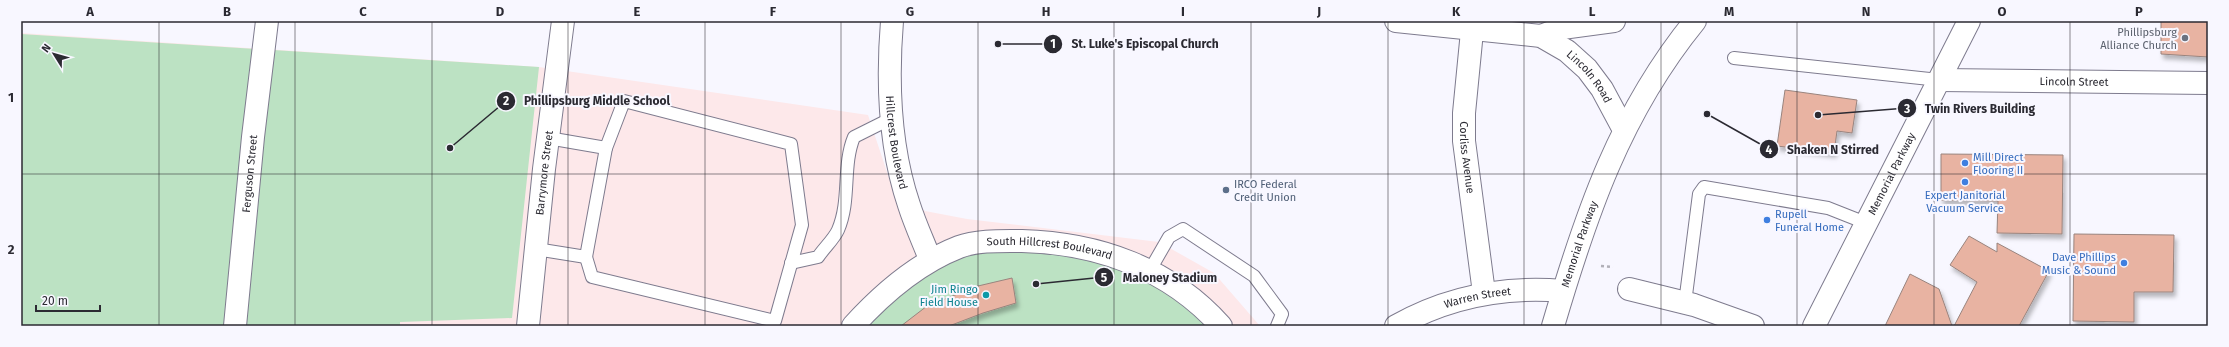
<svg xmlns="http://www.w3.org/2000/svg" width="2229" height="347" viewBox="0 0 2229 347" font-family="'Fira Sans',sans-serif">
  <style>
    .education { fill: #fde8ea }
    .green { fill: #bce2c3 }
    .building { fill: #e8b3a2; stroke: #99847e; filter: url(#shadow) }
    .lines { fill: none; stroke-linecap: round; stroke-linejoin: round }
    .service-casing { stroke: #7e7b8e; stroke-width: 14 }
    .minor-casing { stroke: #7e7b8e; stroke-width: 24 }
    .secondary-casing { stroke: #7e7b8e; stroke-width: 24 }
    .trunk-casing { stroke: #7e7b8e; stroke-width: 24 }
    .path { stroke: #b1b0b8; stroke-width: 2.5; stroke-dasharray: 3 3; stroke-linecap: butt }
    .service { stroke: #fff; stroke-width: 12 }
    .minor { stroke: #fff; stroke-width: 22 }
    .secondary { stroke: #fff; stroke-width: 22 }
    .trunk { stroke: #fff; stroke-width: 22 }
    .grid { fill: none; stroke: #2b2a32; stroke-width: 1; stroke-opacity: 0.55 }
    .worship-dot { fill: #6b7280; stroke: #f8f7ff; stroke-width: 1.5 }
    .shop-dot { fill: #3f7fe0; stroke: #f8f7ff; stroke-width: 1.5 }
    .service-dot { fill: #5c6f8a; stroke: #f8f7ff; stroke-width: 1.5 }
    .culture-dot { fill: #0f9aa8; stroke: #f8f7ff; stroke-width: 1.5 }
    .labels { text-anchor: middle; stroke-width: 4; stroke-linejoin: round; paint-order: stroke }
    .worship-label { font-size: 11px; fill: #5b616d; stroke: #f8f7ff; text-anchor: end }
    .street-label { font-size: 11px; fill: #2b2a32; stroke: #f8f7ff }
    .shop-label { font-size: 11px; fill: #366cbe; stroke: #f8f7ff; text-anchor: start }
    .service-label { font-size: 11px; fill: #4e5e75; stroke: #f8f7ff; text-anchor: start }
    .culture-label { font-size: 11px; fill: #0d838f; stroke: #f8f7ff; text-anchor: end }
    .leader { fill: none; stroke: #2b2a32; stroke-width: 1.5 }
    .callout-dot { fill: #2b2a32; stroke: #f8f7ff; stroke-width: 1.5 }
    .mark-label { font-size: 12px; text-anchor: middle; font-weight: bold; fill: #fff }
    .callout-label { font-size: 12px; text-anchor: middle; font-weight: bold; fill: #2b2a32; stroke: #f8f7ff; stroke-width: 4; stroke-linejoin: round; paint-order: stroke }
    .neatline { fill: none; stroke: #2b2a32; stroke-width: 1.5 }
    .grid-label { font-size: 13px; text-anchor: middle; font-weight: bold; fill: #2b2a32 }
  </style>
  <defs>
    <filter id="shadow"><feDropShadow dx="2.5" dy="4.5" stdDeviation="2" flood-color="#0004"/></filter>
  </defs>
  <rect width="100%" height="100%" fill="#f8f7ff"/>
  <polygon class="education" points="21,33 539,67 868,115 890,181 925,211 967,219 1159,242 1214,273 1260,326 21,326"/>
  <g class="green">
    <polygon points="21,34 539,67 512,318 400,322 400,326 21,326"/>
    <polygon points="960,247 1094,249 1221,326 853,326"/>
  </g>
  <g class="building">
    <polygon points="2161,21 2208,21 2208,57 2161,54"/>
    <polygon points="1785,90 1857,100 1852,133 1837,131 1834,153 1777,146"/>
    <polygon points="1941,154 2063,155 2062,234 1997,233 1998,201 1941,200"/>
    <polygon points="2074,234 2174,235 2173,292 2134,292 2134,322 2073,321"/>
    <polygon points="1969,236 1997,252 1997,243 2049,271 2019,326 1954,326 1977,282 1950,265"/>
    <polygon points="1910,274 1939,289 1952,326 1885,326"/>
    <polygon points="1012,278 1016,303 983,313 949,326 901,326 927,306 978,286"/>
  </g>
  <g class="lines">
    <g class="service-casing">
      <g id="service">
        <polyline points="1734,58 1939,80"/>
        <polyline points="536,249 586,257 606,148 548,138"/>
        <polyline points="586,257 592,277 775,321 802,225 791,144 624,101 606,148"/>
        <path d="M791,263L818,257C824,248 834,239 838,230C851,200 842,166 854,137L892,118"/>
        <polyline points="1150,270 1169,237 1183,229 1254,276 1282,314 1277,326"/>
        <polyline points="1685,303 1699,194 1704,187 1828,208 1866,223"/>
      </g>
    </g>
    <g class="minor-casing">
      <g id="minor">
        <path id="s1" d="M892,21C887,82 889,146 909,205C915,224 923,241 930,259"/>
        <path id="s2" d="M1473,21L1464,113V141L1484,293"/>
        <path id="s3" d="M1939,80L2208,83"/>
        <polyline points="1629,289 1694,305 1753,326"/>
        <path id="s4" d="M235,326L253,137L267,21"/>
        <path id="s5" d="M528,326L544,169L563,21"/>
        <path id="s6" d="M853,326C882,294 918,263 959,247C977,240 1002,241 1022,241C1098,243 1169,268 1221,326"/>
        <path id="s7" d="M1396,326C1448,297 1504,286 1563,291"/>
      </g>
    </g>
    <g class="secondary-casing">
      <g id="secondary">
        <path id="s8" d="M1396,21L1541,36L1567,51L1587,69L1602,89L1624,130"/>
        <polyline points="1541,36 1562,28 1614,21"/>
      </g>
    </g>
    <g class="trunk-casing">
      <g id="trunk">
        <path id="s9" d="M1553,326C1586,214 1620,113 1695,21"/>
        <path id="s10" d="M1814,326L1969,21"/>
      </g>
    </g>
    <polyline class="path" points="1601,266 1613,267"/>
    <use href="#service" class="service"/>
    <use href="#minor" class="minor"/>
    <use href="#secondary" class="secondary"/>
    <use href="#trunk" class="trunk"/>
  </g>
  <path class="grid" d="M159,21V326M295,21V326M432,21V326M568,21V326M705,21V326M841,21V326M978,21V326M1114,21V326M1251,21V326M1388,21V326M1524,21V326M1661,21V326M1797,21V326M1934,21V326M2070,21V326M21,174H2208"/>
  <circle class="worship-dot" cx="2185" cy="38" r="4"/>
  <g class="shop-dot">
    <circle cx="1965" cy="163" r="4"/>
    <circle cx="1965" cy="182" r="4"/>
    <circle cx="1767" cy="220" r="4"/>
    <circle cx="2124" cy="263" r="4"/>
  </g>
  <circle class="service-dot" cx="1226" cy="190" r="4"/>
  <circle class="culture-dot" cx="986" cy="295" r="4"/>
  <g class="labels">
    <g class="worship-label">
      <text x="2177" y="36">Phillipsburg<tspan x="2177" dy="13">Alliance Church</tspan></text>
    </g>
    <g class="street-label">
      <text dy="4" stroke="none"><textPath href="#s8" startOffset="210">Lincoln Road</textPath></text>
      <text dy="4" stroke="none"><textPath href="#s3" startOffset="135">Lincoln Street</textPath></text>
      <text dy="4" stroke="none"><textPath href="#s1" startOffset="122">Hillcrest Boulevard</textPath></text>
      <text dy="4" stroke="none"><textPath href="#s2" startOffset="137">Corliss Avenue</textPath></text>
      <text dy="4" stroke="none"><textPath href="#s4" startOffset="153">Ferguson Street</textPath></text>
      <text dy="4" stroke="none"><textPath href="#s5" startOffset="154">Barrymore Street</textPath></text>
      <text dy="4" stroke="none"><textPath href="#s10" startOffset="171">Memorial Parkway</textPath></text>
      <text dy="4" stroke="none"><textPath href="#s9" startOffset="86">Memorial Parkway</textPath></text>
      <text dy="4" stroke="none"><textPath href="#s6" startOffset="225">South Hillcrest Boulevard</textPath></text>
      <text dy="4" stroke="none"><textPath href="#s7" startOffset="87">Warren Street</textPath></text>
    </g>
    <g class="shop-label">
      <text x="1973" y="161">Mill Direct<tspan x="1973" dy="13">Flooring II</tspan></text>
      <text x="1965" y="199" text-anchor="middle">Expert Janitorial<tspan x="1965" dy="13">Vacuum Service</tspan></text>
      <text x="1775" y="218">Rupell<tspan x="1775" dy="13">Funeral Home</tspan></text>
      <text x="2116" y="261" text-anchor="end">Dave Phillips<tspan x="2116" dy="13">Music &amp; Sound</tspan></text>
    </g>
    <g class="service-label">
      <text x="1234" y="188">IRCO Federal<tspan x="1234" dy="13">Credit Union</tspan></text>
    </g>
    <g class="culture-label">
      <text x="978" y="293">Jim Ringo<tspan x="978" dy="13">Field House</tspan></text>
    </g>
  </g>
  <path class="leader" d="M998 44L1053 44M450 148L506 101M1818 115L1907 108M1707 114L1769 149M1036 284L1104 277"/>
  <g class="callout-dot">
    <circle cx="998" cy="44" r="4"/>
    <circle cx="450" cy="148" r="4"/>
    <circle cx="1818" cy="115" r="4"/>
    <circle cx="1707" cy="114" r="4"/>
    <circle cx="1036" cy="284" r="4"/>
    <circle cx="1053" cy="44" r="10"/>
    <circle cx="506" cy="101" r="10"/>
    <circle cx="1907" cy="108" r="10"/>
    <circle cx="1769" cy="149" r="10"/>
    <circle cx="1104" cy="277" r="10"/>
  </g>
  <g class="mark-label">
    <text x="1053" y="48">1</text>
    <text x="506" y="105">2</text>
    <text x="1907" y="113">3</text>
    <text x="1769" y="154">4</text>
    <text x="1104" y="282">5</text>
  </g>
  <g class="callout-label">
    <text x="1145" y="48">St. Luke's Episcopal Church</text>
    <text x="597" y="105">Phillipsburg Middle School</text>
    <text x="1980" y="113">Twin Rivers Building</text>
    <text x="1833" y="154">Shaken N Stirred</text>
    <text x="1170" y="282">Maloney Stadium</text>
  </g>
  <rect width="2229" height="347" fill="none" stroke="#f8f7ff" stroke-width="44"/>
  <g transform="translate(54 54) rotate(307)" stroke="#f8f7ff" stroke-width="3" paint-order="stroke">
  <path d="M0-3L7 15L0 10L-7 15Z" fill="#2b2a32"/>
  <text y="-6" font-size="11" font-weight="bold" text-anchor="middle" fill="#2b2a32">N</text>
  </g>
  <path d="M36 305v6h64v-6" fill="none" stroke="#2b2a32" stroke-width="2"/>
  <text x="42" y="305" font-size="12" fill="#2b2a32" stroke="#f8f7ff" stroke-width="3" paint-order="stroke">20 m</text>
  <rect x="22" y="22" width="2185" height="303" class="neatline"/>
  <g class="grid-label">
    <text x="90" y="16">A</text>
    <text x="227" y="16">B</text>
    <text x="363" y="16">C</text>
    <text x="500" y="16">D</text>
    <text x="637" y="16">E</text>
    <text x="773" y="16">F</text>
    <text x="910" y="16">G</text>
    <text x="1046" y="16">H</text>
    <text x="1183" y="16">I</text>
    <text x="1319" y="16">J</text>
    <text x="1456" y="16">K</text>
    <text x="1592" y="16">L</text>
    <text x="1729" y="16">M</text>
    <text x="1866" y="16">N</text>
    <text x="2002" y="16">O</text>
    <text x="2139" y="16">P</text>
    <text x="11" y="102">1</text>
    <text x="11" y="254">2</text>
  </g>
</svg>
